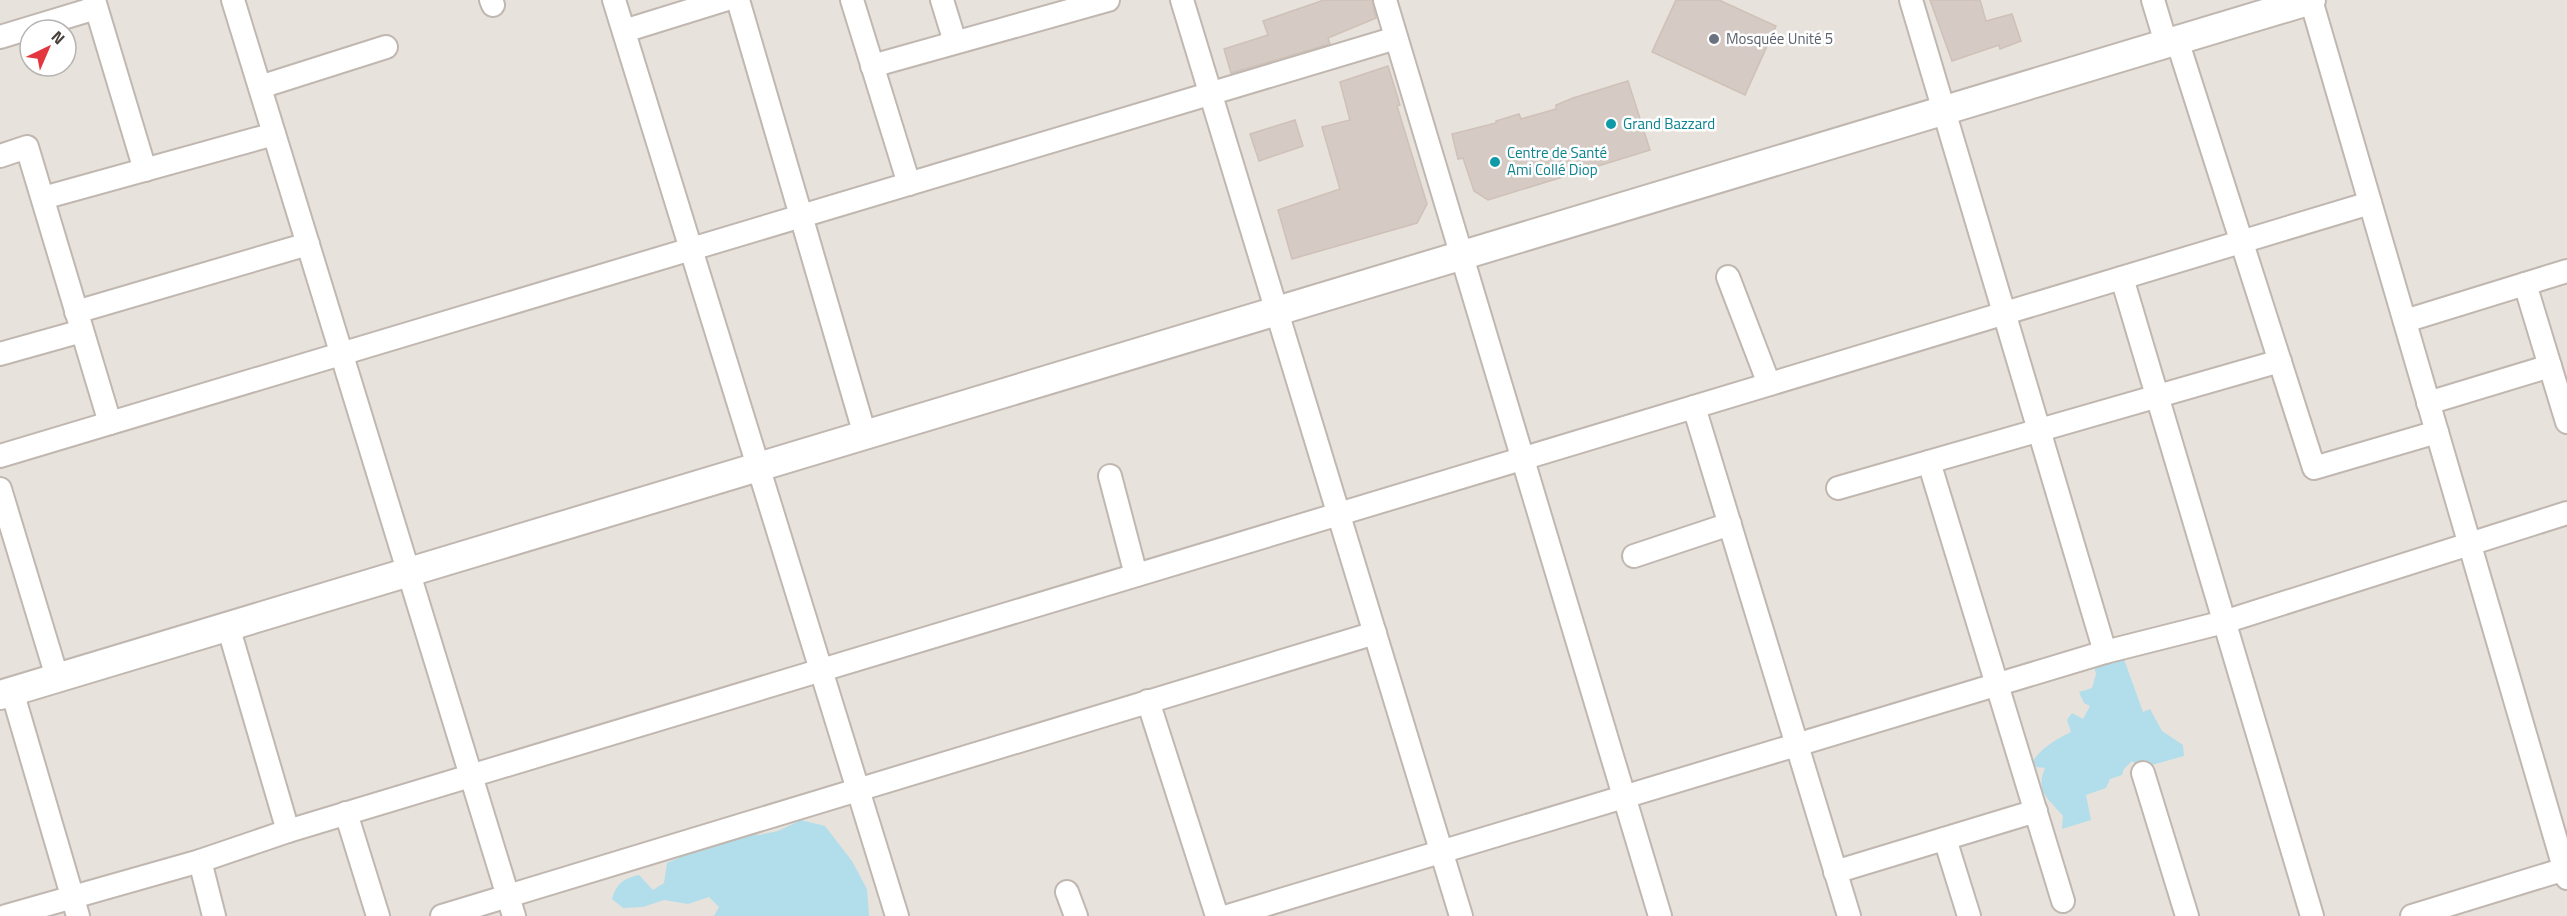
<svg xmlns="http://www.w3.org/2000/svg" width="2567" height="916" viewBox="0 0 2567 916" font-family="'Titillium Web',sans-serif">
  <style>
    .residential { fill: #e8e2dc; fill-rule: evenodd }
    .water { fill: #b1deea }
    .building { fill: #d5cbc4; stroke: #cfc1b7; stroke-width: 1.5 }
    .lines { fill: none; stroke-linecap: round; stroke-linejoin: round }
    .minor-casing { stroke: #c0b7b0; stroke-width: 26 }
    .tertiary-casing { stroke: #c0b7b0; stroke-width: 32 }
    .minor { stroke: #fff; stroke-width: 22 }
    .tertiary { stroke: #fff; stroke-width: 28 }
    .worship-dot { fill: #6b7280; stroke: #fff; stroke-width: 2 }
    .culture-dot { fill: #0f9aa8; stroke: #fff; stroke-width: 2 }
    .labels { text-anchor: middle; stroke-width: 5; stroke-linejoin: round; paint-order: stroke }
    .worship-label { font-size: 15px; fill: #5b616d; stroke: #fff; text-anchor: start }
    .culture-label { font-size: 15px; fill: #0d838f; stroke: #fff; text-anchor: start }
  </style>
  <rect width="100%" height="100%" fill="#f5f1ed"/>
  <path class="residential" d="M0,0H2567V916H0ZM30,30H66V66H30Z"/>
  <g class="water">
    <path d="M2121,651L2143,712L2150,709L2162,731L2183,745L2184,756L2141,768L2132,761L2124,769L2122,775L2110,779L2106,788L2086,795L2091,820L2062,829L2063,816C2048,798 2035,792 2045,768L2036,767L2033,761C2042,747 2057,739 2071,732L2067,720L2072,713L2083,719L2090,706L2084,703L2079,692L2092,688L2096,674L2093,663Z"/>
    <path d="M801,820L825,826L852,861L867,889L869,916H714L719,907L709,897L688,904L664,900L643,907L623,908L612,899C616,884 624,878 639,875L653,890L664,883L667,863L741,831L759,835L778,831Z"/>
  </g>
  <g class="building">
    <polygon points="1324,0 1372,0 1376,18 1328,38 1330,44 1231,73 1224,49 1268,35 1263,21"/>
    <polygon points="1676,0 1719,0 1776,26 1745,95 1652,52"/>
    <polygon points="1930,0 1980,0 1986,21 2012,14 2021,41 2000,49 1999,45 1952,61"/>
    <polygon points="1388,66 1400,105 1397,106 1427,204 1417,223 1292,259 1278,210 1340,189 1322,127 1350,120 1340,82"/>
    <polygon points="1628,81 1650,150 1488,200 1474,191 1463,158 1458,159 1452,134 1496,123 1496,121 1519,114 1521,119 1556,109 1556,105 1573,98"/>
    <polygon points="1295,120 1303,146 1259,161 1250,134"/>
  </g>
  <g class="lines">
    <g class="minor-casing">
      <g id="minor">
        <polyline points="94,0 145,170"/>
        <polyline points="233,0 514,916"/>
        <polyline points="491,0 493,5"/>
        <polyline points="614,0 897,916"/>
        <polyline points="738,0 865,435"/>
        <polyline points="852,0 909,184"/>
        <polyline points="942,0 955,42"/>
        <polyline points="1182,0 1461,916"/>
        <polyline points="1385,0 1660,916"/>
        <polyline points="1911,0 2105,652"/>
        <polyline points="2153,0 2166,43"/>
        <polyline points="2311,0 2567,878"/>
        <polyline points="624,31 724,0"/>
        <polyline points="0,37 96,8"/>
        <polyline points="2177,40 2314,468 2437,432"/>
        <polyline points="872,66 1108,0"/>
        <polyline points="260,87 386,47"/>
        <polyline points="0,156 27,147 110,423"/>
        <polyline points="43,198 274,134"/>
        <polyline points="1728,277 1769,384"/>
        <polyline points="2122,278 2312,916"/>
        <polyline points="2525,284 2567,422"/>
        <polyline points="76,312 308,244"/>
        <polyline points="2405,321 2567,271"/>
        <polyline points="0,354 82,331"/>
        <polyline points="2428,403 2550,366"/>
        <polyline points="1694,407 1849,916"/>
        <polyline points="0,456 1396,38"/>
        <polyline points="1929,462 2063,901"/>
        <polyline points="1110,476 1136,575"/>
        <polyline points="1838,488 2280,361"/>
        <polyline points="0,489 57,677"/>
        <polyline points="1634,556 1730,524"/>
        <polyline points="228,626 288,831"/>
        <polyline points="12,691 78,916"/>
        <polyline points="1148,701 1217,916"/>
        <polyline points="2143,773 2187,916"/>
        <polyline points="346,813 378,916"/>
        <polyline points="1945,839 1969,916"/>
        <polyline points="200,861 214,916"/>
        <polyline points="1835,872 2036,811"/>
        <polyline points="1067,892 1076,916"/>
        <polyline points="6,916 200,861 288,831 2370,203"/>
        <polyline points="442,916 1375,633"/>
        <polyline points="1228,916 2105,652 2224,622 2567,513"/>
        <polyline points="2412,916 2565,869"/>
      </g>
    </g>
    <g class="tertiary-casing">
      <polyline id="tertiary" points="0,695 2311,0"/>
    </g>
    <use href="#minor" class="minor"/>
    <use href="#tertiary" class="tertiary"/>
  </g>
  <circle class="worship-dot" cx="1714" cy="39" r="6"/>
  <g class="culture-dot">
    <circle cx="1611" cy="124" r="6"/>
    <circle cx="1495" cy="162" r="6"/>
  </g>
  <g class="labels">
    <g class="worship-label">
      <text x="1726" y="44">Mosquée Unité 5</text>
    </g>
    <g class="culture-label">
      <text x="1623" y="129">Grand Bazzard</text>
      <text x="1507" y="158">Centre de Santé<tspan x="1507" dy="17">Ami Collé Diop</tspan></text>
    </g>
  </g>
  <g transform="translate(48 48) rotate(44)"><circle r="28" fill="#ffffff" stroke="#b6b3b1" stroke-width="1.5"/>
  <path d="M0-4.5L10 22L0 15L-10 22Z" fill="#e3363f"/>
  <text y="-9" font-size="16" font-weight="bold" text-anchor="middle" fill="#49413b">N</text>
  </g>
</svg>
